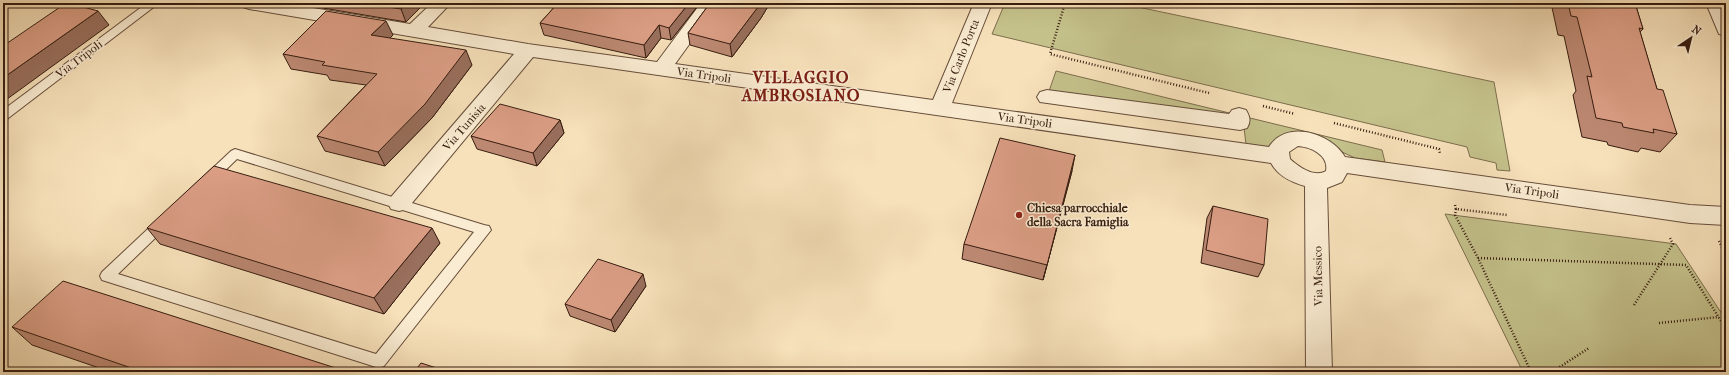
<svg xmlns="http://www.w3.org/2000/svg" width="1729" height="375" viewBox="0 0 1729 375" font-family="'IM FELL French Canon',serif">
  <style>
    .green { fill: #c4c18b; stroke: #7d6e4d }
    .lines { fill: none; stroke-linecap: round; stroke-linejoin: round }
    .lane-casing { stroke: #664d3a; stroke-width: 2 }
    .street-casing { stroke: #664d3a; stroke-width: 2 }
    .path { stroke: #361c0f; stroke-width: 2.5; stroke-dasharray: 1 2; stroke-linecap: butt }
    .lane { fill: #faecd2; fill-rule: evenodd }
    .street { fill: #faecd2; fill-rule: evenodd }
    .wall { fill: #bc8872; stroke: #361c0f }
    .shaded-wall { fill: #996f5d; stroke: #361c0f }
    .building { fill: #db9e85; stroke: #361c0f }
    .poi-dot { fill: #8f2418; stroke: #faecd2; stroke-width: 1.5 }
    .labels { text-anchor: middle; stroke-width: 3; stroke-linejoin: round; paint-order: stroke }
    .street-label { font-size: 12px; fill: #361c0f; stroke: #faecd2 }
    .poi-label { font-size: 12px; font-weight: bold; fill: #361c0f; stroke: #faecd2; text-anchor: start }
    .district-label { font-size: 16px; font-weight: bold; letter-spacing: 1px; fill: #7a1f14; stroke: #faecd2 }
  </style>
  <rect width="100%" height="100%" fill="#f7e1ba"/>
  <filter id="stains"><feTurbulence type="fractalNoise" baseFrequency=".005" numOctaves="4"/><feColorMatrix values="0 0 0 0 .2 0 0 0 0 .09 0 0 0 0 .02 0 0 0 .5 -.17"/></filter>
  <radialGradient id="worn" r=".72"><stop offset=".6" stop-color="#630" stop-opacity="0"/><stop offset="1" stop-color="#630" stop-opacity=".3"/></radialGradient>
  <g class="green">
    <polygon points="1005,3 1119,3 1494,82 1510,171 1497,170 1496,163 1470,157 1467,147 992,34"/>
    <polygon points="1056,71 1382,150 1385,162 1355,158 1342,152 1329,143 1274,145 1266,147 1246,144 1243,120 1048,94"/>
    <polygon points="1445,214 1676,244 1726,320 1726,372 1523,372"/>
  </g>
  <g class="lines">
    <g class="lane-casing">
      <g id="lane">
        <polygon points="147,3 159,3 7,119 3,120 3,110"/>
        <polygon points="1717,3 1726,3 1726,8 1718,5"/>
        <path d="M235,149L484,225L489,226L491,230L384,366L379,368L102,280L100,276L102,272L231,151ZM237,159L474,232L376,354L118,274Z"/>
      </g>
    </g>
    <g class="street-casing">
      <g id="street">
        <path d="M240,3H283L410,24L432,3H451L428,27L528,44L657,62L701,3H719L675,64L933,100L974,3H992L952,103L1269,147C1286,119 1331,133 1345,157L1690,205L1726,207V225L1690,223L1347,173L1342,182L1327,188L1332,372H1306L1305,186C1291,182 1278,176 1271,163L533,57L407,209L399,211L391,209L388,203L391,197L514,54L249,9L243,7ZM1298,146C1311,147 1329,155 1326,171C1314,178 1299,167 1290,159L1289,152Z"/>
        <polygon points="1706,3 1724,3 1726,8 1726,36 1719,34"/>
        <path d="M1047,90L1229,114L1232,110L1239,108L1246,110C1250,117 1251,121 1247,128L1240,130L1040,102L1037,97L1040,92Z"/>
      </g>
    </g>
    <g class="path">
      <polyline points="1065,3 1050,54 1209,93"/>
      <polyline points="1263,106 1295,114"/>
      <polyline points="1334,123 1439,149 1440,154"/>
      <polyline points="1455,205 1456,209 1507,215"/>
      <polyline points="1456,209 1455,215 1478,258 1531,372"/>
      <polyline points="1719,241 1726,255"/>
      <polyline points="1478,258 1686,265 1726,329"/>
      <polyline points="1634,305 1673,244 1670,238"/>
      <polyline points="1659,323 1719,317"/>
      <polyline points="1552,372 1589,348"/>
    </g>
    <use href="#lane" class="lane"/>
    <use href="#street" class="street"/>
  </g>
  <g class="wall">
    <polygon points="303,3 425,3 406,22 323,8"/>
    <polygon points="558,3 700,3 671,40 661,38 646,58 544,35 540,23"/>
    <polygon points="710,3 770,3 761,18 732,57 690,45 688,33"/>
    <polygon points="1551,3 1635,3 1643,29 1640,32 1657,89 1677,134 1660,152 1641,148 1638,152 1608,145 1607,142 1582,137 1573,95 1576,91 1564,36 1558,35"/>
    <polygon points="393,35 390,38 472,65 432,118 385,166 325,151 317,136 366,85 330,80 327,75 291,69 283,54"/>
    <polygon points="560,120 564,133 537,166 477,149 471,136"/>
    <polygon points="1072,171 1043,280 962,259 964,244"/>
    <polygon points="1213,206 1264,265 1258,277 1201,263 1207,218"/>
    <polygon points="147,228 440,243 384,314 160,244"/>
    <polygon points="646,286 615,332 570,316 565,304"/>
    <polygon points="12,327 343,372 111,372 32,345"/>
  </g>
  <g class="shaded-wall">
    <polygon points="407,3 425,3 406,22 401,9"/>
    <polygon points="689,3 700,3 671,40 669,28"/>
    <polygon points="761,3 770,3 761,18 732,57 730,44"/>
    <polygon points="98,11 109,25 3,102 3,78"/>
    <polygon points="386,21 393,35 378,50 371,35"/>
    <polygon points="659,25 661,38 646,58 644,45"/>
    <polygon points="466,50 472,65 432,118 385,166 378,152"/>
    <polygon points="560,120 564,133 537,166 533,153"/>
    <polygon points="1075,155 1072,171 1043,280 1047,265"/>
    <polygon points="432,228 440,243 384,314 374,298"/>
    <polygon points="643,274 646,286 615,332 611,320"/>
  </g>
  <g class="building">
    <polygon points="66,3 69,3 98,11 3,78 3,46"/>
    <polygon points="362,3 407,3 401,9"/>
    <polygon points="558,3 689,3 669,28 659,25 644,45 540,23"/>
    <polygon points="710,3 761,3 730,44 688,33"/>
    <polygon points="1568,3 1635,3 1643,29 1639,28 1657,89 1663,90 1677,134 1653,129 1654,133 1623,127 1622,123 1596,118 1587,76 1592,77 1577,17 1571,16"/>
    <polygon points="326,11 386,21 371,35 466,50 425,104 378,152 317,136 377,74 322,65 325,62 283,54"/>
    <polygon points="500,104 560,120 533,153 471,136"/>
    <polygon points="1000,138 1075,155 1047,265 964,244"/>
    <polygon points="214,166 432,228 374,298 147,228"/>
    <polygon points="1213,206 1268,219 1264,265 1206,250"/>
    <polygon points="598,259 643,274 611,320 565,304"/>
    <polygon points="63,281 342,370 340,372 143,372 12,327"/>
    <polygon points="421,363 449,372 414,372"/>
  </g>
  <circle class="poi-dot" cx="1019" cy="215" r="4"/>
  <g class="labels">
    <g class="street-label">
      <text transform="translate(961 56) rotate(-68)" y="4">Via Carlo Porta</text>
      <text transform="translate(79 59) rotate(-37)" y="4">Via Tripoli</text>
      <text transform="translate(704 75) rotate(8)" y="4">Via Tripoli</text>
      <text transform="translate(1025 120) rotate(8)" y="4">Via Tripoli</text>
      <text transform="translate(464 127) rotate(-49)" y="4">Via Tunisia</text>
      <text transform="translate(1532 191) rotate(8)" y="4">Via Tripoli</text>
      <text transform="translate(1318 276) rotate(-91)" y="4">Via Messico</text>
    </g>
    <g class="poi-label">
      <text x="1027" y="212">Chiesa parrocchiale<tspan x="1027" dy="14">della Sacra Famiglia</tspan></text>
    </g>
    <g class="district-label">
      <text x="801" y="83">VILLAGGIO<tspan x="801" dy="18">AMBROSIANO</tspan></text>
    </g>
  </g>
  <rect width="1729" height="375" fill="none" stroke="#f7e1ba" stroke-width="16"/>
  <rect x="4" y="4" width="1721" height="367" fill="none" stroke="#361c0f" stroke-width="2"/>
  <rect x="8" y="8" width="1713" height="359" fill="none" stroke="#361c0f"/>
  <g transform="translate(1691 38) rotate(35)" stroke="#faecd2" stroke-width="3" paint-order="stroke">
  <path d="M0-3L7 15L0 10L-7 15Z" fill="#361c0f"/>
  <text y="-6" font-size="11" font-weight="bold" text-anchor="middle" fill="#361c0f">N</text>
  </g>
  <rect width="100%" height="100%" filter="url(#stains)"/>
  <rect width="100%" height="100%" fill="url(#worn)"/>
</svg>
